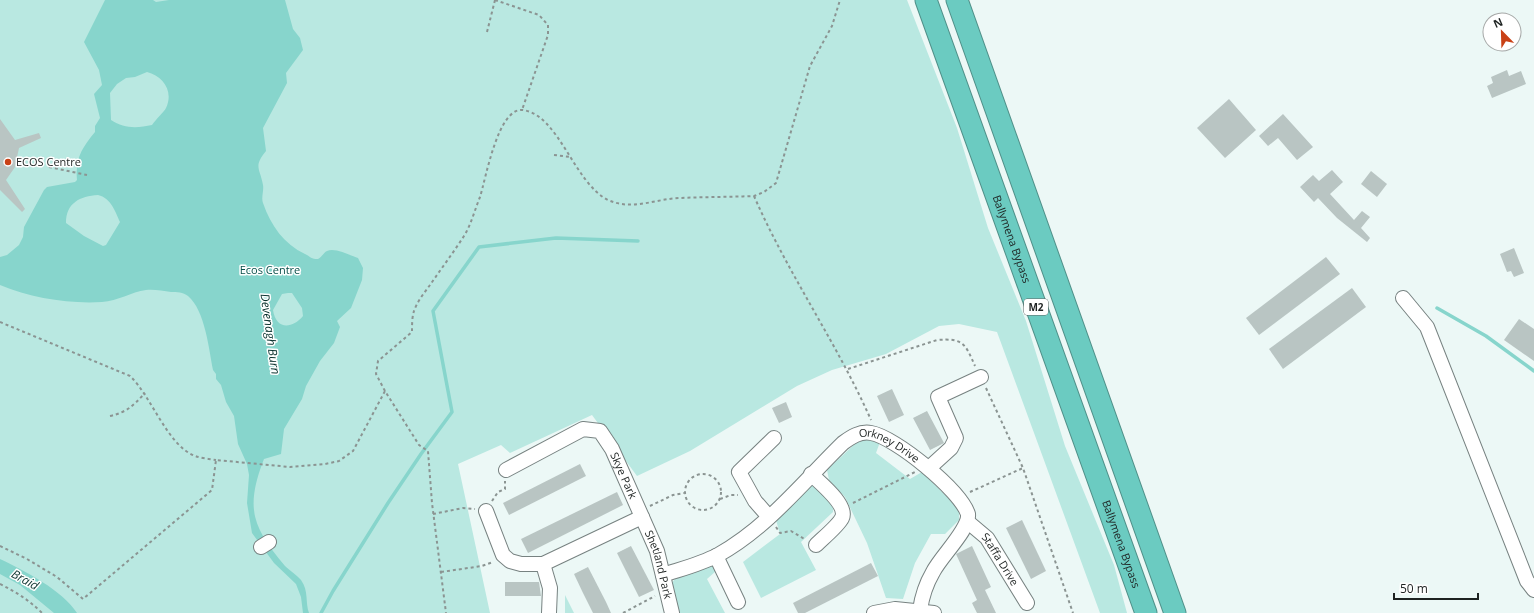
<svg xmlns="http://www.w3.org/2000/svg" width="1534" height="613" viewBox="0 0 1534 613" font-family="'Open Sans',sans-serif">
  <style>
    .green { fill: #b9e8e1 }
    .water { fill: #87d5cc; fill-rule: evenodd }
    .lines { fill: none; stroke-linecap: round; stroke-linejoin: round }
    .stream { stroke: #87d5cc; stroke-width: 3.5 }
    .building { fill: #b9c5c3 }
    .minor-casing { stroke: #778281; stroke-width: 16 }
    .highway-casing { stroke: #509089; stroke-width: 23 }
    .path { stroke: #8b9492; stroke-width: 2; stroke-dasharray: 3 3; stroke-linecap: butt }
    .minor { stroke: #fff; stroke-width: 14 }
    .highway { stroke: #6bcbc1; stroke-width: 21 }
    .poi-dot { fill: #c94116; stroke: #fff; stroke-width: 1.5 }
    .labels { text-anchor: middle; stroke-width: 3; stroke-linejoin: round; paint-order: stroke }
    .shield { fill: #fff; stroke: #616464; stroke-width: 1 }
    .shield-label { font-size: 10px; font-weight: bold; fill: #1d2221 }
    .poi-label { font-size: 11px; fill: #1d2221; stroke: #fff; text-anchor: start }
    .street-label { font-size: 11px; fill: #1d2221; stroke: #fff }
    .park-label { font-size: 11px; fill: #074f49; stroke: #fff }
    .water-label { font-size: 12px; font-style: italic; fill: #09312d; stroke: #fff }
  </style>
  <rect width="100%" height="100%" fill="#ecf8f6"/>
  <g class="green">
    <polygon points="0,0 907,0 957,128 988,228 1026,321 1065,446 1114,565 1127,613 1100,613 997,332 959,324 939,326 886,354 832,370 797,386 690,451 637,476 592,415 510,453 501,445 458,464 490,613 0,613"/>
    <polygon points="870,438 880,442 876,453 910,479 922,472 959,509 959,520 945,534 931,534 915,563 903,599 886,598 867,543 845,497 829,480 827,470 858,441"/>
    <polygon points="811,485 817,485 833,502 833,512 801,542 816,570 761,598 743,562 780,534 776,520"/>
    <polygon points="712,564 715,566 716,571 707,579 725,613 679,613 672,583 677,576"/>
    <polygon points="565,595 574,613 565,613"/>
  </g>
  <g class="water">
    <path d="M105,0H153L156,2L169,0H285L293,29L300,38L303,50L286,73L287,83L263,128L266,151C253,167 260,168 263,185C264,191 261,198 263,203C271,226 284,244 305,254C311,257 311,259 318,259C322,257 324,252 327,251C335,247 351,256 358,258L363,268L362,280L351,308L337,321L340,327L334,343L320,361L306,386L302,399L284,429L281,454L264,459C245,508 252,527 285,566C290,571 297,575 301,580C309,591 305,602 309,613H303L301,597L296,584L274,563L252,533L247,503L249,475L247,464L238,444L234,416L226,402L221,385L216,379V374L213,370C209,350 205,310 188,296C183,292 177,292 171,292C163,291 154,289 146,290C131,292 118,301 102,302C68,304 31,298 0,285V257L7,255L19,245L23,237L24,227L44,190L47,187L75,182L77,180C75,158 82,148 95,132V126L100,118L94,94L102,85L99,70L84,42ZM147,72C163,76 174,91 166,108C164,112 156,119 152,125C138,128 124,129 111,120L110,93L117,84L126,78L135,77ZM98,195C111,198 115,211 120,222L106,245L103,246L84,236L66,223C66,203 80,196 98,195ZM288,293H292L302,308L303,316C292,329 276,330 273,310L282,294Z"/>
    <path d="M0,559C25,571 62,590 77,613H54L20,585L0,574Z"/>
  </g>
  <g class="lines">
    <g class="stream">
      <polyline points="1437,308 1486,336 1534,371"/>
      <polyline points="321,613 333,591 388,503 421,454 452,412 433,311 479,247 556,238 638,241"/>
    </g>
  </g>
  <g class="building">
    <polygon points="1507,70 1509,76 1521,71 1526,84 1492,98 1487,86 1493,83 1491,77"/>
    <polygon points="1229,99 1256,130 1225,158 1197,128"/>
    <polygon points="1283,114 1313,147 1297,160 1278,138 1268,146 1259,136"/>
    <polygon points="0,119 15,140 39,133 41,138 19,148 15,167 6,180 25,209 22,212 0,190"/>
    <polygon points="1332,170 1343,182 1330,194 1354,220 1362,211 1370,217 1361,228 1370,238 1367,242 1337,218 1318,198 1314,202 1300,187 1313,175 1319,181"/>
    <polygon points="1371,171 1387,184 1377,197 1361,184"/>
    <polygon points="1514,248 1524,273 1514,277 1511,271 1507,272 1500,254"/>
    <polygon points="1326,257 1340,274 1259,335 1246,318"/>
    <polygon points="1352,288 1366,307 1283,369 1269,349"/>
    <polygon points="1519,319 1534,329 1534,361 1504,340"/>
    <polygon points="892,389 904,415 889,422 877,396"/>
    <polygon points="786,402 792,417 779,423 772,408"/>
    <polygon points="927,411 944,443 930,450 913,418"/>
    <polygon points="580,464 586,476 509,515 503,503"/>
    <polygon points="617,492 623,505 528,553 521,539"/>
    <polygon points="1022,520 1046,571 1031,579 1006,528"/>
    <polygon points="631,546 654,590 639,597 617,553"/>
    <polygon points="972,546 991,587 985,590 996,613 977,613 972,603 977,600 956,554"/>
    <polygon points="871,563 878,576 805,613 798,613 793,603"/>
    <polygon points="588,567 606,602 611,613 593,613 583,593 574,574"/>
    <polygon points="505,582 539,582 541,596 505,596"/>
  </g>
  <g class="lines">
    <g class="minor-casing">
      <g id="minor">
        <polyline points="1403,298 1427,327 1527,581 1534,590"/>
        <polyline points="929,468 951,448 956,438 938,397 981,377"/>
        <path id="s1" d="M506,470L583,429L600,431L612,449L657,551L672,613"/>
        <path d="M811,474C820,483 848,505 842,518C838,526 823,538 816,545"/>
        <polyline points="486,511 503,555 510,561 521,564 543,564 642,517"/>
        <polyline points="769,517 755,501 739,472 774,438"/>
        <path id="s2" d="M968,522L987,538L1027,603"/>
        <polyline points="261,547 269,542"/>
        <polyline points="716,556 738,602"/>
        <polyline points="543,564 550,588 549,613"/>
        <path id="s3" d="M663,575C681,569 701,564 718,555C767,528 803,482 843,443C851,437 860,431 871,433C895,437 960,490 968,514C970,529 941,556 933,572C926,584 922,596 920,610"/>
        <polyline points="874,613 895,609 934,613"/>
      </g>
    </g>
    <g class="highway-casing">
      <g id="highway">
        <path id="s4" d="M926,0L1146,613"/>
        <polyline points="957,0 1175,613"/>
      </g>
    </g>
    <g class="path">
      <polyline points="495,0 539,15 548,25 548,35 522,110"/>
      <polyline points="487,32 495,0"/>
      <polyline points="554,155 571,157"/>
      <polyline points="49,167 87,175"/>
      <path d="M754,196C788,274 837,343 871,420"/>
      <path d="M0,322L130,376C152,397 167,445 195,456C201,458 209,459 216,460"/>
      <path d="M848,369L937,340C963,338 965,343 975,366"/>
      <polyline points="986,388 1023,468 1073,613"/>
      <path d="M385,391L376,374L378,361L412,332C412,325 412,317 414,311C417,302 424,293 430,285C441,269 453,253 464,236C471,225 475,209 480,197C486,178 498,107 523,110C559,115 574,183 608,200C632,211 655,199 679,198C704,197 729,197 754,196L764,192L776,183L810,66L832,26L840,0"/>
      <path d="M110,416C127,412 133,406 145,393"/>
      <circle cx="703" cy="492" r="18"/>
      <polyline points="970,492 1023,468"/>
      <polyline points="720,499 731,495 738,495"/>
      <polyline points="492,501 498,492 505,489 505,481"/>
      <polyline points="853,503 915,472"/>
      <polyline points="650,506 673,495 684,493"/>
      <polyline points="433,514 463,508 475,509"/>
      <polyline points="776,527 780,533 791,531 806,540"/>
      <polyline points="0,546 27,559 57,577 83,599 212,490 216,460 290,467 325,464 339,461 353,451 385,391 419,445 428,451 432,503 446,613"/>
      <polyline points="441,572 482,566 493,562"/>
      <path d="M0,584C16,592 29,600 42,613"/>
      <polyline points="623,613 655,596"/>
    </g>
    <use href="#minor" class="minor"/>
    <use href="#highway" class="highway"/>
  </g>
  <circle class="poi-dot" cx="8" cy="162" r="4"/>
  <g class="labels">
    <rect class="shield" x="1024" y="299" width="24" height="16" rx="3"/>
    <g class="shield-label">
      <text x="1036" y="311">M2</text>
    </g>
    <g class="poi-label">
      <text x="16" y="166">ECOS Centre</text>
    </g>
    <g class="street-label">
      <text dy="4" stroke="none"><textPath href="#s4" startOffset="254">Ballymena Bypass</textPath></text>
      <text dy="4" stroke="none"><textPath href="#s3" startOffset="279">Orkney Drive</textPath></text>
      <text dy="4" stroke="none"><textPath href="#s1" startOffset="155">Skye Park</textPath></text>
      <text dy="4" stroke="none"><textPath href="#s4" startOffset="578">Ballymena Bypass</textPath></text>
      <text dy="4" stroke="none"><textPath href="#s2" startOffset="50">Staffa Drive</textPath></text>
      <text dy="4" stroke="none"><textPath href="#s1" startOffset="251">Shetland Park</textPath></text>
    </g>
    <g class="park-label">
      <text x="270" y="274">Ecos Centre</text>
    </g>
    <g class="water-label">
      <text transform="translate(270 334) rotate(82)" y="4">Devenagh Burn</text>
      <text transform="translate(25 580) rotate(29)" y="4">Braid</text>
    </g>
  </g>
  <g transform="translate(1502 32) rotate(337)"><circle r="19" fill="#ffffff" stroke="#a5a7a6"/>
  <path d="M0-3L7 15L0 10L-7 15Z" fill="#c94116"/>
  <text y="-6" font-size="11" font-weight="bold" text-anchor="middle" fill="#1d2221">N</text>
  </g>
  <path d="M1394 593v6h84v-6" fill="none" stroke="#1d2221" stroke-width="2"/>
  <text x="1400" y="593" font-size="12" fill="#1d2221" stroke="#ffffff" stroke-width="3" paint-order="stroke">50 m</text>
</svg>
